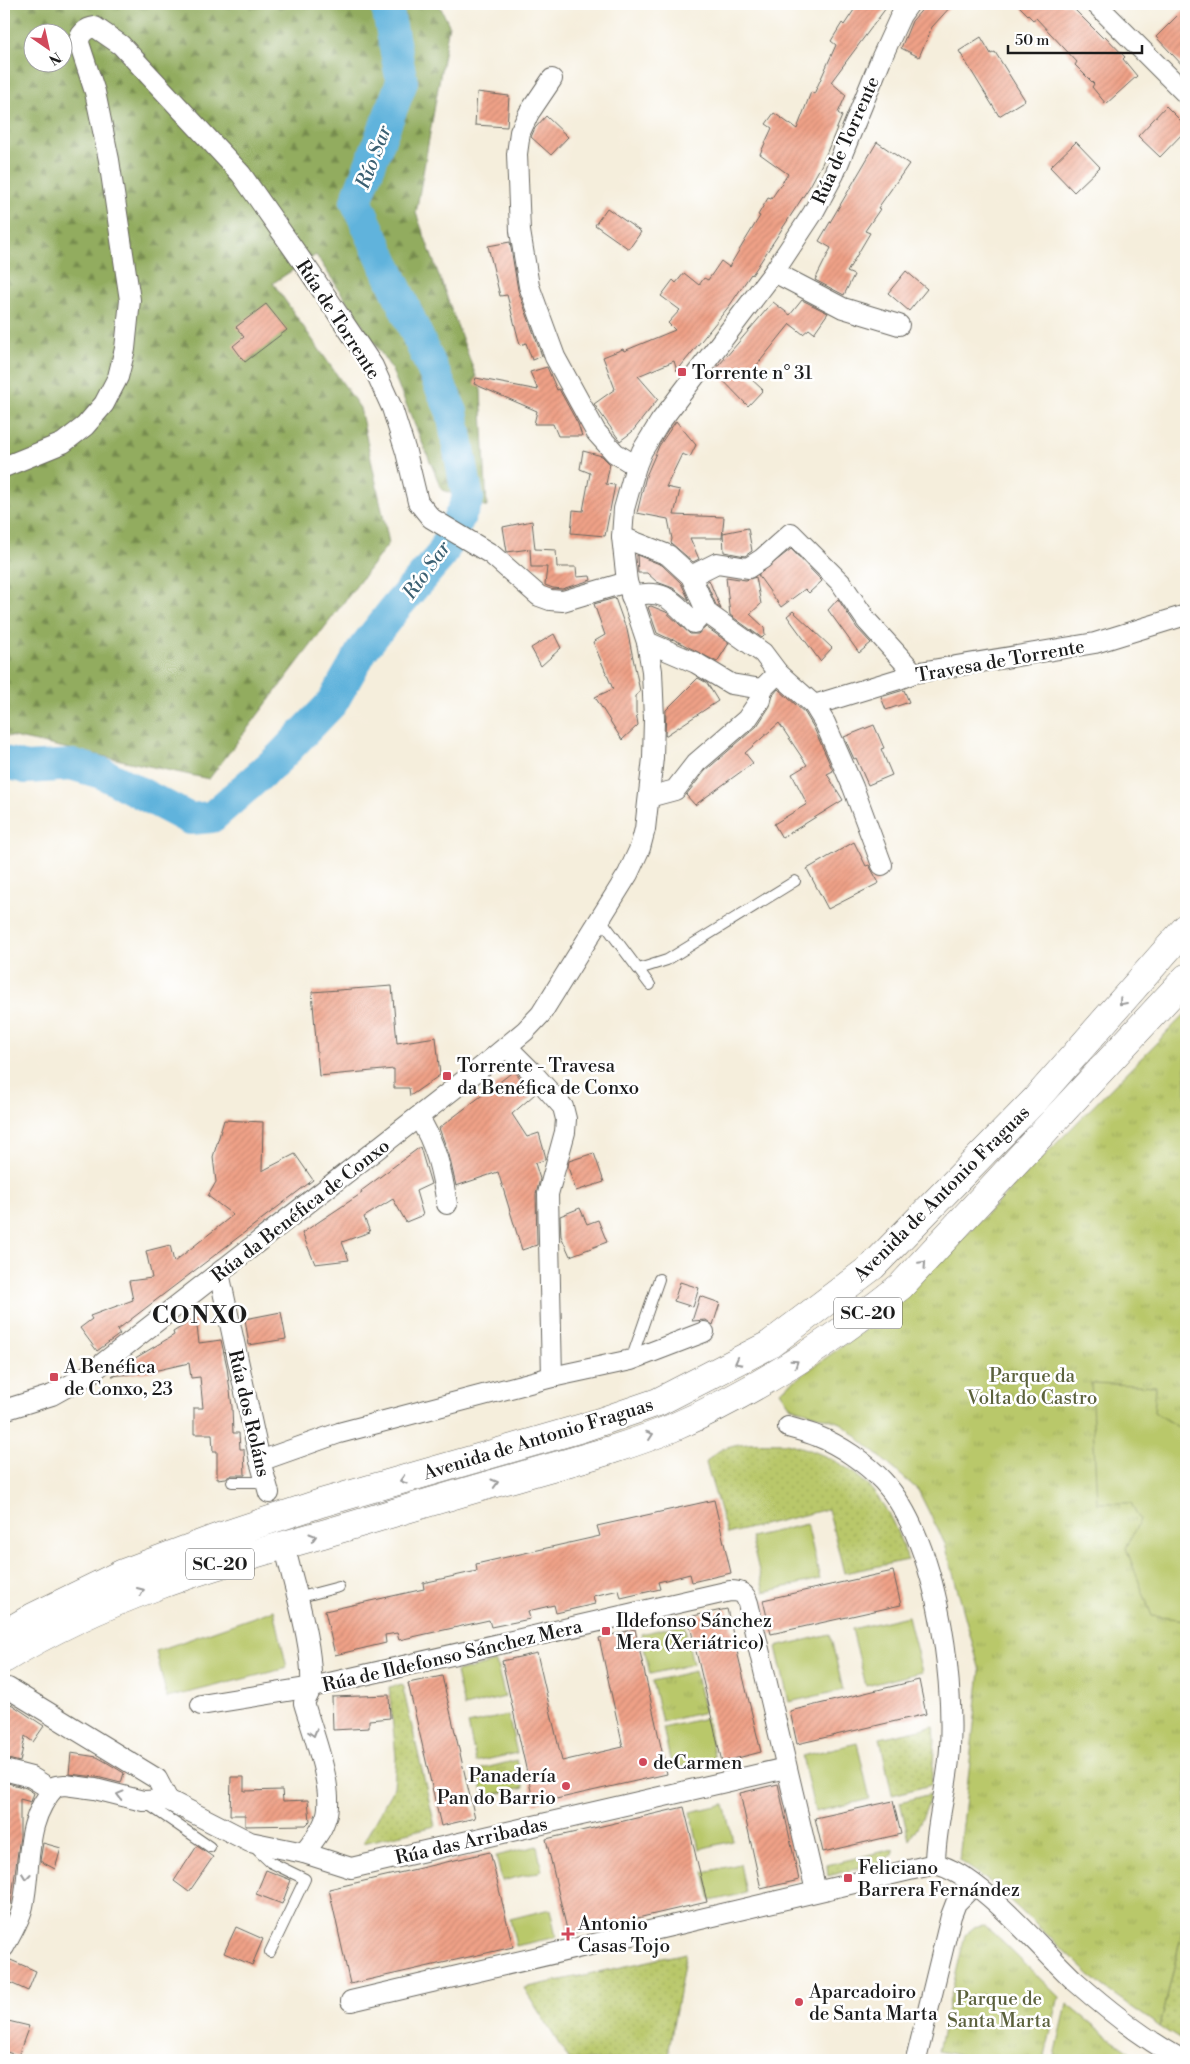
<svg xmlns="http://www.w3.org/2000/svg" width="1190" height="2064" viewBox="0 0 1190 2064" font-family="'Libre Bodoni',serif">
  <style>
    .grass { fill: url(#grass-dots); stroke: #6a7244 }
    .forest { fill: url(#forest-firs); stroke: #57643e; fill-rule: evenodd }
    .park { fill: url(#park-tufts); stroke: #6a7244 }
    .garden { fill: #b9c86b; stroke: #6a7244 }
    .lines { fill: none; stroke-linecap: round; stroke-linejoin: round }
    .river { stroke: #61b3dc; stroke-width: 32 }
    .building { fill: url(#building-hatch) }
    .service-casing { stroke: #68665f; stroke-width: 12 }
    .minor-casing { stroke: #68665f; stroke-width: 22 }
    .trunk-casing { stroke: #68665f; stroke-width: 29 }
    .service { stroke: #fff; stroke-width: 10 }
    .minor { stroke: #fff; stroke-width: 20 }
    .trunk { stroke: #fff; stroke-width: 28 }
    .oneway { stroke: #999 }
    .poi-dot { fill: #d1495b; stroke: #fff; stroke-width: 2 }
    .labels { text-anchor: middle; stroke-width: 5; stroke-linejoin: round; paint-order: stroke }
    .shield { fill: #fff; stroke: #606060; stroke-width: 1 }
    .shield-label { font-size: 18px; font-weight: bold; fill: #1c1c1c }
    .street-label { font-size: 19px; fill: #1c1c1c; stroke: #fff }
    .poi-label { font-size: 19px; fill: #1c1c1c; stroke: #fff; text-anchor: start }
    .park-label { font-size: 19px; fill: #5b613c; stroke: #fff }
    .water-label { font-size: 20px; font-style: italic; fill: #3b6072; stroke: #fff }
    .district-label { font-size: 24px; font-weight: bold; letter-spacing: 1px; fill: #1c1c1c; stroke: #fff }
  </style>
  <defs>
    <pattern id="grass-dots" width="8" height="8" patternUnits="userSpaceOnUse" patternTransform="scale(1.25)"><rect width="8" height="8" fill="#b9c86b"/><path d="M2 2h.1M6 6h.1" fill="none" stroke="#9eab5c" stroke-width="1.8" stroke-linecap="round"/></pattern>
    <pattern id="forest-firs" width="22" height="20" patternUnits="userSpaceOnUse" patternTransform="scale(1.25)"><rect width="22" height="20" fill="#92ac5f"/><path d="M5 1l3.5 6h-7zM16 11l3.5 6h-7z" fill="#768b4e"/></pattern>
    <pattern id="park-tufts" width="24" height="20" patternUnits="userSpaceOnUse" patternTransform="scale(1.25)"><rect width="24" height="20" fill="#b9c86b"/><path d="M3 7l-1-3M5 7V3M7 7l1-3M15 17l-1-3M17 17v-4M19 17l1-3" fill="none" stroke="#9eab5c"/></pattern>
    <pattern id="building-hatch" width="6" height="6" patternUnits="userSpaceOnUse" patternTransform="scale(1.25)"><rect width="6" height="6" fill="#efa187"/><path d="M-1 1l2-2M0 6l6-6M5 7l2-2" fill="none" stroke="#cc8a74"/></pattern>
  </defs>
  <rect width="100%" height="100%" fill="#fff"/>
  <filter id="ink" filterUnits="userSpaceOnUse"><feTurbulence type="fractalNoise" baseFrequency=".02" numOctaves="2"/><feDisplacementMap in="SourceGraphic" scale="10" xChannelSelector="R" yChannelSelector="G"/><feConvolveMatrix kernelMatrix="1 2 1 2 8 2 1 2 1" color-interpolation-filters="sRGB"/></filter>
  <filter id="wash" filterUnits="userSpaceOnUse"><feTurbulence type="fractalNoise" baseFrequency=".0096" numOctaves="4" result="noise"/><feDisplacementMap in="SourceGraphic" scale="20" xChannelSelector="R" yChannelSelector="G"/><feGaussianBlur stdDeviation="1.12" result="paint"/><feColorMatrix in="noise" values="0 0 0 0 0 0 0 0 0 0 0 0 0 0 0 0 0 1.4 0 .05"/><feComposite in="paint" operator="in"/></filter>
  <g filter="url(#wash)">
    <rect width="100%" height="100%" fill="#f5eedc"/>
    <g class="grass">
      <path d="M786,1443C817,1450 852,1466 873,1491C890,1511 899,1536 908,1560L844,1573L828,1509L727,1534L706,1463C723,1438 759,1443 786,1443Z"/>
      <polygon points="402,1684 435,1826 363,1843 394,1787 396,1757 389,1687"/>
      <polygon points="934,1726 935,1740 931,1785 892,1795 880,1738"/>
      <path d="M930,1794C927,1812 919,1825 909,1840L900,1802Z"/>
      <polygon points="893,1849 893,1854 879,1863 828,1876 827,1865"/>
      <polygon points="1186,1915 1186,2043 1160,2027"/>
      <polygon points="686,1953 667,2060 569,2060 524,1988"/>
    </g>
    <path class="forest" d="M4,4H439L449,25L416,213L481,390L487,507L442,490L391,368L316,255L273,283L360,408L389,543L209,779L4,735ZM32,32H62V62H32Z"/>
    <g class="park">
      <polygon points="1186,1013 1186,1915 1160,2027 1102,1986 990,1882 959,1860 980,1671 945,1544 918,1490 841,1423 791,1407 780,1391 888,1313"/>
      <polygon points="695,1671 705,1712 662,1722 652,1681"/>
      <polygon points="517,1760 524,1787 484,1797 478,1770"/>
      <polygon points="983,1926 993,1933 1059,1997 1044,2060 984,2060 938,2051 965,1935 973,1928"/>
      <polygon points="1067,2004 1107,2036 1142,2060 1054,2060"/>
    </g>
    <g class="garden">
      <polygon points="1091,1383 1156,1386 1154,1412 1186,1432 1186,1620 1152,1616 1126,1548 1140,1520 1131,1503 1097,1503"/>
      <polygon points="807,1524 820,1579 764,1592 751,1537"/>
      <polygon points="274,1610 287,1668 167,1698 156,1651"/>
      <polygon points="908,1616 922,1672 866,1686 852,1629"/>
      <polygon points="684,1624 693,1664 650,1674 641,1634"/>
      <polygon points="830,1634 843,1690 789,1702 776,1647"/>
      <polygon points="496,1662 505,1697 464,1707 456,1672"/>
      <polygon points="508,1715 517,1753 476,1762 468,1724"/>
      <polygon points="706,1718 715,1759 672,1769 663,1728"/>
      <polygon points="857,1743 870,1799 815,1812 802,1756"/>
      <polygon points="724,1804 733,1841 699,1849 691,1812"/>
      <polygon points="537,1846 542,1871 502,1881 496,1856"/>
      <polygon points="740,1864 746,1893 711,1901 704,1872"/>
      <polygon points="550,1909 556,1937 516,1946 510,1919"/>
    </g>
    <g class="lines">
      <polyline class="river" points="4,762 26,768 74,765 102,773 190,819 212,817 278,759 332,703 363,649 396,607 442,554 468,499 452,412 356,201 402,82 388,12 385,4"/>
    </g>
    <g id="blocks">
      <g class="building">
        <polygon points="858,4 889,4 831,82 846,95 838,113 842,116 822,164 810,186 752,275 751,274 730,305 677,371 674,361 638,376 658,399 632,432 620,441 594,404 615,389 603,357 623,349 624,351 675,330 668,323 680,310 661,296 673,280 676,283 684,273 699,285 704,278 708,280 721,261 729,267 760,216 758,215 768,198 771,199 788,174 760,154 772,128 766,124 774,113 797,129 811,92 814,94 836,45 831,41 842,23 844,25"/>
        <polygon points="927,4 953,4 932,27 919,57 901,48 912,21"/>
        <polygon points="1017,4 1069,4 1103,38 1105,36 1125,57 1123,59 1137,76 1106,104 1092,87 1094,84 1075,65 1077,62 1036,18 1033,20"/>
        <polygon points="1186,7 1186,69 1156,37"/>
        <polygon points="981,37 991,54 995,52 1025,100 999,116 959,51"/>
        <polygon points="477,92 509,96 507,127 475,125"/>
        <polygon points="1166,106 1186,126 1186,130 1160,157 1138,136"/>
        <polygon points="546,116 568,137 551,155 531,137 535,128"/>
        <polygon points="877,142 909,164 878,208 880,209 865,231 870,233 847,272 854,275 844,295 815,280 831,248 819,241"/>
        <polygon points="1076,142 1100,167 1074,192 1050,167"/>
        <polygon points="607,208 641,232 629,249 595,225"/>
        <polygon points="510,242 518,290 542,356 532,360 526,343 520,345 507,295 500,296 488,246"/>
        <polygon points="906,271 927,289 909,311 888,293"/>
        <polygon points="802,300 828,313 814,333 809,329 803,334 790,324 748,376 763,390 748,406 714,371 773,302 790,315"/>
        <polygon points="266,304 287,330 245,362 233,346 244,337 236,327"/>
        <polygon points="547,367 557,390 559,389 578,424 582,436 558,436 553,424 534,424 537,411 474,384 476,378 538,390 530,372"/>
        <polygon points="676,421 696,445 690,457 682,454 666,487 680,490 674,515 724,517 722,538 690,538 699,559 693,562 671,543 672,539 668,519 637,513 646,476 659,446"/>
        <polygon points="583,451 602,456 610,464 606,484 615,485 605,536 571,533 573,510 583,511 590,473 580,469"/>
        <polygon points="532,521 535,549 556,550 557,567 576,567 577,577 590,576 591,580 562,589 553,588 545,585 547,567 531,567 530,549 507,552 503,527"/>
        <polygon points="748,528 752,551 745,556 724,552 723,533"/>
        <polygon points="791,549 822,581 809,593 805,589 781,607 758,575"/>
        <polygon points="637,555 662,565 681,583 689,600 673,588 657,582 647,573 638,573"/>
        <polygon points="726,577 746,580 756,577 761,604 750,614 764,627 765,635 762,638 730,615"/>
        <polygon points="709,580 721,609 716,605 706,582"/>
        <polygon points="615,598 625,626 626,625 640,691 636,696 636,712 638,725 622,740 595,697 613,689 593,642 605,635 594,604"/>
        <polygon points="838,599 857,628 871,643 859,653 828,610"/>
        <polygon points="651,606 666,612 690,634 698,634 706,627 729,643 717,662 673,639 672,640 657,633 648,607"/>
        <polygon points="793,611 832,648 820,661 787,616"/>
        <polygon points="554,634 561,648 541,666 531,648"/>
        <polygon points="698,678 707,683 718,701 665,736 666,710"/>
        <polygon points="778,689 805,713 814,728 833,771 827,774 843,800 782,838 774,824 807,804 792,774 807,765 779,723 745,753 753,763 695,805 686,795 705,771 757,726 770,706 773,695"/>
        <polygon points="904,690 909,702 886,710 881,697"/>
        <polygon points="874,725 884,748 881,749 892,775 868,785 856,758 854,759 844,737"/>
        <polygon points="854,842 866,866 869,865 879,883 828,909 807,869"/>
        <polygon points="392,986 397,1043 436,1037 440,1075 410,1096 409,1088 394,1088 394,1069 319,1076 312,992"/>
        <polygon points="514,1071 535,1094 512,1114 527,1137 539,1133 546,1158 545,1160 535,1163 540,1179 536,1194 537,1245 522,1250 498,1172 456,1186 449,1155 439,1128"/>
        <polygon points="224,1120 263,1122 262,1171 295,1154 313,1180 117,1330 120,1334 97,1351 80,1328 92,1319 90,1316 133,1300 129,1281 152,1278 146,1251 170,1245 174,1262 233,1215 208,1196 216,1182 213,1157"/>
        <polygon points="420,1147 431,1184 416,1191 423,1215 406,1222 393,1199 364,1217 370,1232 342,1242 349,1260 315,1264 302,1233 362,1193 361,1191"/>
        <polygon points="594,1153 604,1182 576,1191 568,1167 569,1161"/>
        <polygon points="580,1208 587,1224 598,1220 607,1242 570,1256 561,1236 560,1216"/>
        <polygon points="680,1282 699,1288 693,1307 674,1301"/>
        <polygon points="700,1296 720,1303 713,1325 706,1320 692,1321"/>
        <polygon points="281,1312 286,1339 249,1345 245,1319"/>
        <polygon points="196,1318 199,1343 221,1340 227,1367 232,1407 233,1433 239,1433 240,1449 244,1449 245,1475 232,1475 226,1478 217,1479 217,1451 213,1451 212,1434 194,1434 194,1408 203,1408 200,1377 191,1378 189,1363 149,1372 112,1376 137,1357 174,1335 173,1332"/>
        <polygon points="714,1500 731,1573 692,1582 690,1574 658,1582 660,1589 621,1598 619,1590 593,1596 595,1604 556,1613 554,1605 528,1611 530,1619 491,1627 489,1620 399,1640 397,1633 385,1635 386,1643 335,1655 325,1611 424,1589 423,1583 477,1571 476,1564 600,1536 597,1526"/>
        <polygon points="893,1571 901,1605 771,1634 763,1600"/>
        <polygon points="727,1609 761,1752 722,1762 688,1617"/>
        <polygon points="635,1629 667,1774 534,1804 502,1661 537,1653 562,1761 623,1747 599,1638"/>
        <polygon points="442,1676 475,1818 441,1826 408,1683"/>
        <polygon points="919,1680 926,1714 797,1744 790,1711"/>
        <polygon points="389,1695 390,1718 369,1720 369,1728 333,1730 332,1697"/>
        <polygon points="11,1704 44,1726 33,1742 25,1736 20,1762 4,1758 4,1713"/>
        <polygon points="71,1753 97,1757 106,1762 124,1773 121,1783 97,1777 69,1774"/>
        <polygon points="231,1777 244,1777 244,1791 282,1790 283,1801 308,1800 310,1821 306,1825 245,1826 245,1815 230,1815"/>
        <polygon points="4,1782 26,1788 34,1793 31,1802 20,1799 20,1836 11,1904 4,1903"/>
        <polygon points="778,1784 799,1880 761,1889 740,1793"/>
        <polygon points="893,1801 901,1834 823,1852 815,1818"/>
        <polygon points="684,1807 707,1902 568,1934 546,1839"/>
        <polygon points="43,1843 61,1848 55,1869 40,1861"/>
        <polygon points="197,1846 213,1857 189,1892 174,1881"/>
        <polygon points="490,1852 513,1947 350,1984 329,1889"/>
        <polygon points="266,1870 291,1880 282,1904 256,1894"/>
        <polygon points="236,1927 263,1939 252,1965 224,1953"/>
        <polygon points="6,1958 36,1971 28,1991 4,1980 4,1959"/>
        <polygon points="4,2020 29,2026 18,2056 4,2051"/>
      </g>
    </g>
  </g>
  <g filter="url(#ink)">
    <use href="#blocks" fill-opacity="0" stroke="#68665f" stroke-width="1"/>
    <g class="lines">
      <g class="service-casing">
        <g id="service">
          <polyline points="600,918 650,985"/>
          <polyline points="639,969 667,960 795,881"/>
          <polyline points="631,1360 659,1279"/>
          <polyline points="232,1482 266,1482"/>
          <polyline points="297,1598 339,1587"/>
          <polyline points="146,1803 210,1847"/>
          <polyline points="252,1845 270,1862 305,1879 270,1952"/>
        </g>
      </g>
      <g class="minor-casing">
        <g id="minor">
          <polyline points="1096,4 1186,94"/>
          <polyline points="552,79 529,113 520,132 517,154 520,231 529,286 555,357 596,432 615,453 636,466"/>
          <polyline points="774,272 843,308 899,325"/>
          <path d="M4,467L63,443L85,426L104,404L118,377L125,349L130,300L109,160L95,92L79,43C79,34 86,28 95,27L121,45L241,174L309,271L373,366L392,408L406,452L418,502L431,518L491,554L539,596L550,600L563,601L627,582"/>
          <polyline points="622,537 668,555 691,576 707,613 763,653 778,673"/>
          <polyline points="691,576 717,563 748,568 762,559 791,533 841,583 867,621 914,673"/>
          <path d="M631,596C664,588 672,600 694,623L706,610"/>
          <polyline points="647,642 696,663 731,684 762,689"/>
          <polyline points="762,689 778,673 814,705 825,723 853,787 882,865"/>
          <polyline points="814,705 899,679 914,673 1095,643 1186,615"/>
          <polyline points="649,797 675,790 696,763 747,719 760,700 762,689"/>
          <polyline points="507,1047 531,1071 563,1107 566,1119 565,1132 548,1194 552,1377"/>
          <path d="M418,1117C436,1143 442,1173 447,1204"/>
          <polyline points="219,1273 260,1461 269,1493"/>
          <polyline points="4,1410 52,1395 88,1375 483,1066 525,1031 541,1014 628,874 640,848 645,829 653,758 654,719 652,671 647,642 627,582 622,537 624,509 636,466 642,451 660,422 774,272 813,213 834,174 881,59 901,15 909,4"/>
          <path d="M788,1427C798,1430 808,1432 817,1436C840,1445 866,1463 883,1481C936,1539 954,1671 950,1748C948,1787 935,1825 935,1864"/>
          <polyline points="260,1461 339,1433 552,1377 631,1360 704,1332"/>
          <path d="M288,1560C297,1597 313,1647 311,1685C311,1691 307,1697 304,1703C312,1731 337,1794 325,1820C321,1832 312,1843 304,1853"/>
          <polyline points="8,1688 157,1779 168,1800"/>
          <path d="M201,1705L312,1687L730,1591C741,1591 745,1593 748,1603L816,1891"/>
          <polyline points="4,1770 31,1777 52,1790"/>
          <path d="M4,1947C11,1934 20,1920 23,1906C32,1863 23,1821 56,1786L65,1785L95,1789L143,1801L168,1800L250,1842L304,1853L351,1868L786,1768"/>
          <path d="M351,2001L935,1864C980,1874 1041,1950 1076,1982C1109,2011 1145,2040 1183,2060"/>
          <polyline points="916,2060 951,1916 956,1903 974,1885"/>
        </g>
      </g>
      <g class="trunk-casing">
        <g id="trunk">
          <polyline points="4,1634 33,1617 123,1573 219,1537 321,1503 582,1428 658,1402 769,1345 873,1266 1036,1099 1186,928"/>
          <path d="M4,1659C102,1598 213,1565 323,1534C388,1515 452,1495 517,1477C568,1462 622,1449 672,1428C755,1392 830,1343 901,1286L1186,978"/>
        </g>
      </g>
      <use href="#service" class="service"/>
      <use href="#minor" class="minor"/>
      <use href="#trunk" class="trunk"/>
    </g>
    <defs><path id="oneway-chevron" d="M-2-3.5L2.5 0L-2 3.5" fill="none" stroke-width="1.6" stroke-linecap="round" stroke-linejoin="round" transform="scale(1.25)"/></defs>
    <g class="oneway">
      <use href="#oneway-chevron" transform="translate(1122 1002) rotate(131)"/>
      <use href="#oneway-chevron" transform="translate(923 1264) rotate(-47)"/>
      <use href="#oneway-chevron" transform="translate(738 1362) rotate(152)"/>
      <use href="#oneway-chevron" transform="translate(795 1363) rotate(-34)"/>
      <use href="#oneway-chevron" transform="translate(650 1435) rotate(-19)"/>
      <use href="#oneway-chevron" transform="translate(403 1480) rotate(164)"/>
      <use href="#oneway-chevron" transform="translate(495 1483) rotate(-16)"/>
      <use href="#oneway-chevron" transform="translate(313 1537) rotate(-16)"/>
      <use href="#oneway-chevron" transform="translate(141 1591) rotate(-24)"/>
      <use href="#oneway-chevron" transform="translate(313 1733) rotate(74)"/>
      <use href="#oneway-chevron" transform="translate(120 1795) rotate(-165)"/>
      <use href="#oneway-chevron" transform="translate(26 1876) rotate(96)"/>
    </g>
  </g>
  <g class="poi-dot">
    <rect x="677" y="367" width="10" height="10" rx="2.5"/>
    <rect x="442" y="1071" width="10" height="10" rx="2.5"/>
    <rect x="49" y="1372" width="10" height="10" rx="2.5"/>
    <rect x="601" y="1626" width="10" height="10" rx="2.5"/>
    <circle cx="643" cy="1762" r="5"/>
    <circle cx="566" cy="1786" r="5"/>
    <rect x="843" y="1873" width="10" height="10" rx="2.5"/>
    <path d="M565.5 1926.5h5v5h5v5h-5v5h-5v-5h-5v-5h5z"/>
    <circle cx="799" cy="2002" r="5"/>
  </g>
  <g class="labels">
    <g class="shield">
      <rect x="834" y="1297.5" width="68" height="31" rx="4"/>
      <rect x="186" y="1548.5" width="68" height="31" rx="4"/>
    </g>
    <g class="shield-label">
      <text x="868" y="1319">SC-20</text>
      <text x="220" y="1570">SC-20</text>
    </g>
    <g class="street-label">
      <text transform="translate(845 140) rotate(-66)" y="7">Rúa de Torrente</text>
      <text transform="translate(339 319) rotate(57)" y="7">Rúa de Torrente</text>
      <text transform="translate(1000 660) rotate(-10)" y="7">Travesa de Torrente</text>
      <text transform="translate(941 1193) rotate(-45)" y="7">Avenida de Antonio Fraguas</text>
      <text transform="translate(300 1210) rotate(-38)" y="7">Rúa da Benéfica de Conxo</text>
      <text transform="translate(250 1413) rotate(77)" y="7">Rúa dos Roláns</text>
      <text transform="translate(538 1438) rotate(-17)" y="7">Avenida de Antonio Fraguas</text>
      <text transform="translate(452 1655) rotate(-13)" y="7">Rúa de Ildefonso Sánchez Mera</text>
      <text transform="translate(471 1840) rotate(-13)" y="7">Rúa das Arribadas</text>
    </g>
    <g class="poi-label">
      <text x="692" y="379">Torrente n° 31</text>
      <text x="457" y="1072">Torrente - Travesa<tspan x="457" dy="22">da Benéfica de Conxo</tspan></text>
      <text x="64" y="1373">A Benéfica<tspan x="64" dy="22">de Conxo, 23</tspan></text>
      <text x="616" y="1627">Ildefonso Sánchez<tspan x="616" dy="22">Mera (Xeriátrico)</tspan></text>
      <text x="653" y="1769">deCarmen</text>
      <text x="556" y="1782" text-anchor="end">Panadería<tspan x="556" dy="22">Pan do Barrio</tspan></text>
      <text x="858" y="1874">Feliciano<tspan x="858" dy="22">Barrera Fernández</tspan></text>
      <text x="578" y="1930">Antonio<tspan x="578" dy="22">Casas Tojo</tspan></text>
      <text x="809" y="1998">Aparcadoiro<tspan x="809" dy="22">de Santa Marta</tspan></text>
    </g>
    <g class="park-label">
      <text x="1032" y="1382">Parque da<tspan x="1032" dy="22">Volta do Castro</tspan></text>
      <text x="999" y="2005">Parque de<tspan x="999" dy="22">Santa Marta</tspan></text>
    </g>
    <g class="water-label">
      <text transform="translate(373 157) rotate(-69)" y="7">Río Sar</text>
      <text transform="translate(426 570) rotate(-54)" y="7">Río Sar</text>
    </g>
    <g class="district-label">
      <text x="200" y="1323">CONXO</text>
    </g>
  </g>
  <rect width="1190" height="2064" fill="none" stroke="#fff" stroke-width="20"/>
  <g transform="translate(48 48) rotate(146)"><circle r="24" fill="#ffffff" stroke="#a4a4a4"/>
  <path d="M0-4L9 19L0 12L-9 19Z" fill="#d1495b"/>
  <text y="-8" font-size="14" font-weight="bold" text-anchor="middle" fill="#1c1c1c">N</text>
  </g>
  <path d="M1008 45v8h134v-8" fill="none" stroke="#1c1c1c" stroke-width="2.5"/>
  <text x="1015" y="45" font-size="15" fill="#1c1c1c" stroke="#ffffff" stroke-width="4" paint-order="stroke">50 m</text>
</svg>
